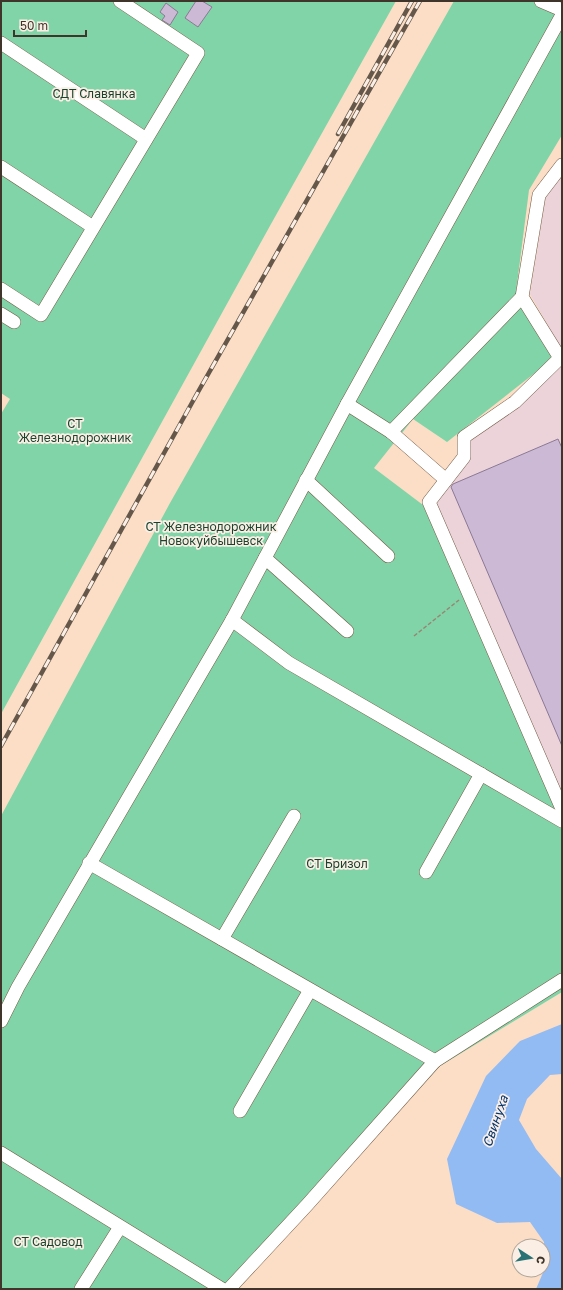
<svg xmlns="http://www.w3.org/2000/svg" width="563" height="1290" viewBox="0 0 563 1290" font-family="'Golos Text',sans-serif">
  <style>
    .industrial { fill: #ecd3d9 }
    .green { fill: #80d4a7 }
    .water { fill: #92bbf4 }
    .building { fill: #ccb9d6; stroke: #8b7994 }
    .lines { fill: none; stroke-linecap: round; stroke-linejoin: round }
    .minor-casing { stroke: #725944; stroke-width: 14 }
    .path { stroke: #988573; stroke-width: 1.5; stroke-dasharray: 4 2; stroke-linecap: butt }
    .minor { stroke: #fff; stroke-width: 13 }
    .rail-casing { stroke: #65574a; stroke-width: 4.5 }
    .rail { stroke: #fbefe5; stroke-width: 3; stroke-dasharray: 9; stroke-linecap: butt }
    .labels { text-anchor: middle; stroke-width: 3.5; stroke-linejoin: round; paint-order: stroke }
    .park-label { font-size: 12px; fill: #1a432e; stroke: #fbefe5 }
    .water-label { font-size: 13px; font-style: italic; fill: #023572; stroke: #fbefe5 }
  </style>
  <rect width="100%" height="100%" fill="#fbdec5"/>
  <g class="industrial">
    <polygon points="562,175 562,350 530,294 546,195"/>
    <polygon points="562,364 562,794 434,501 469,442 521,404"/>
  </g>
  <g class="green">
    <polygon points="1,1 396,1 271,224 1,714 1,414 10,399 1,393"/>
    <polygon points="454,1 562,1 562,135 529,190 516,292 554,358 447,442 413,419 374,468 423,505 562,817 562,992 440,1066 237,1289 1,1289 1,816 170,503"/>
  </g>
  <polygon class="water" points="562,1024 562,1074 550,1075 527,1099 519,1120 536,1149 562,1179 562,1289 536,1289 545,1268 544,1242 530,1222 497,1223 456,1204 447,1159 486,1076 520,1041"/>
  <g class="building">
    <polygon points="196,1 202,1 212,7 198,27 185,18"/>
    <polygon points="166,3 178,12 170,25 162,20 165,16 160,12"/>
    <polygon points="558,439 562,448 562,746 451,487 453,484"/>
  </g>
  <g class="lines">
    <g class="minor-casing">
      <g id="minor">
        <polyline points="541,1 562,10"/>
        <polyline points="1,43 146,139"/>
        <polyline points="562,165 539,195 522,297 560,358 515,402 464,437 464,457 429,502 562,809"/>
        <polyline points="1,167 93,227"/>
        <polyline points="1,289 41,315 198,53 120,1"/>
        <polyline points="1,314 14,322"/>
        <polyline points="347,404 391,432 446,480"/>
        <polyline points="391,432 522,297"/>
        <polyline points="306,480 388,556"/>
        <polyline points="265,558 347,631"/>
        <polyline points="232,620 289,663 562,821"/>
        <polyline points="89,863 435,1061"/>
        <polyline points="426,872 481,774"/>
        <polyline points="222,939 294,816"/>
        <polyline points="1,1021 18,987 232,620 347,404 562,15"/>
        <polyline points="240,1111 310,990"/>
        <polyline points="1,1153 222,1289"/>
        <polyline points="81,1289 120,1227"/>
        <polyline points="229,1289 307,1205 435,1061 562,980"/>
      </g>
    </g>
    <polyline class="path" points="414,636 459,600"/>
    <use href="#minor" class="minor"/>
    <g class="rail-casing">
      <g id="rail">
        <polyline points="338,134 412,1"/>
        <polyline points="1,746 198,392 420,1"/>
      </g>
    </g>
    <use href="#rail" class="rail"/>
  </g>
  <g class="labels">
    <g class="park-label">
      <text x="94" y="98">СДТ Славянка</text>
      <text x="75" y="428">СТ<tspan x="75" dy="14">Железнодорожник</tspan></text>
      <text x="211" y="531">СТ Железнодорожник<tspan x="211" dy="14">Новокуйбышевск</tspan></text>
      <text x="337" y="868">СТ Бризол</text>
      <text x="48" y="1246">СТ Садовод</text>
    </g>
    <g class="water-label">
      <text transform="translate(495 1121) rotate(-71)" y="5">Свинуха</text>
    </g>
  </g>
  <rect width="563" height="1290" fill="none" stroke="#40352b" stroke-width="4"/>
  <g transform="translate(531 1258) rotate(102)"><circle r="19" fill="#fbefe5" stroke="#b0a59b"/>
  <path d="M0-3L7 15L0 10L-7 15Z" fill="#287276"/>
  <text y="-6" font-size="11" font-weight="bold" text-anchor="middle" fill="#40352b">С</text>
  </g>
  <path d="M14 30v6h72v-6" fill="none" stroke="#40352b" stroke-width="2"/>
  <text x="20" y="30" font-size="12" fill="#40352b" stroke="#fbefe5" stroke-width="3" paint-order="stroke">50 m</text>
</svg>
